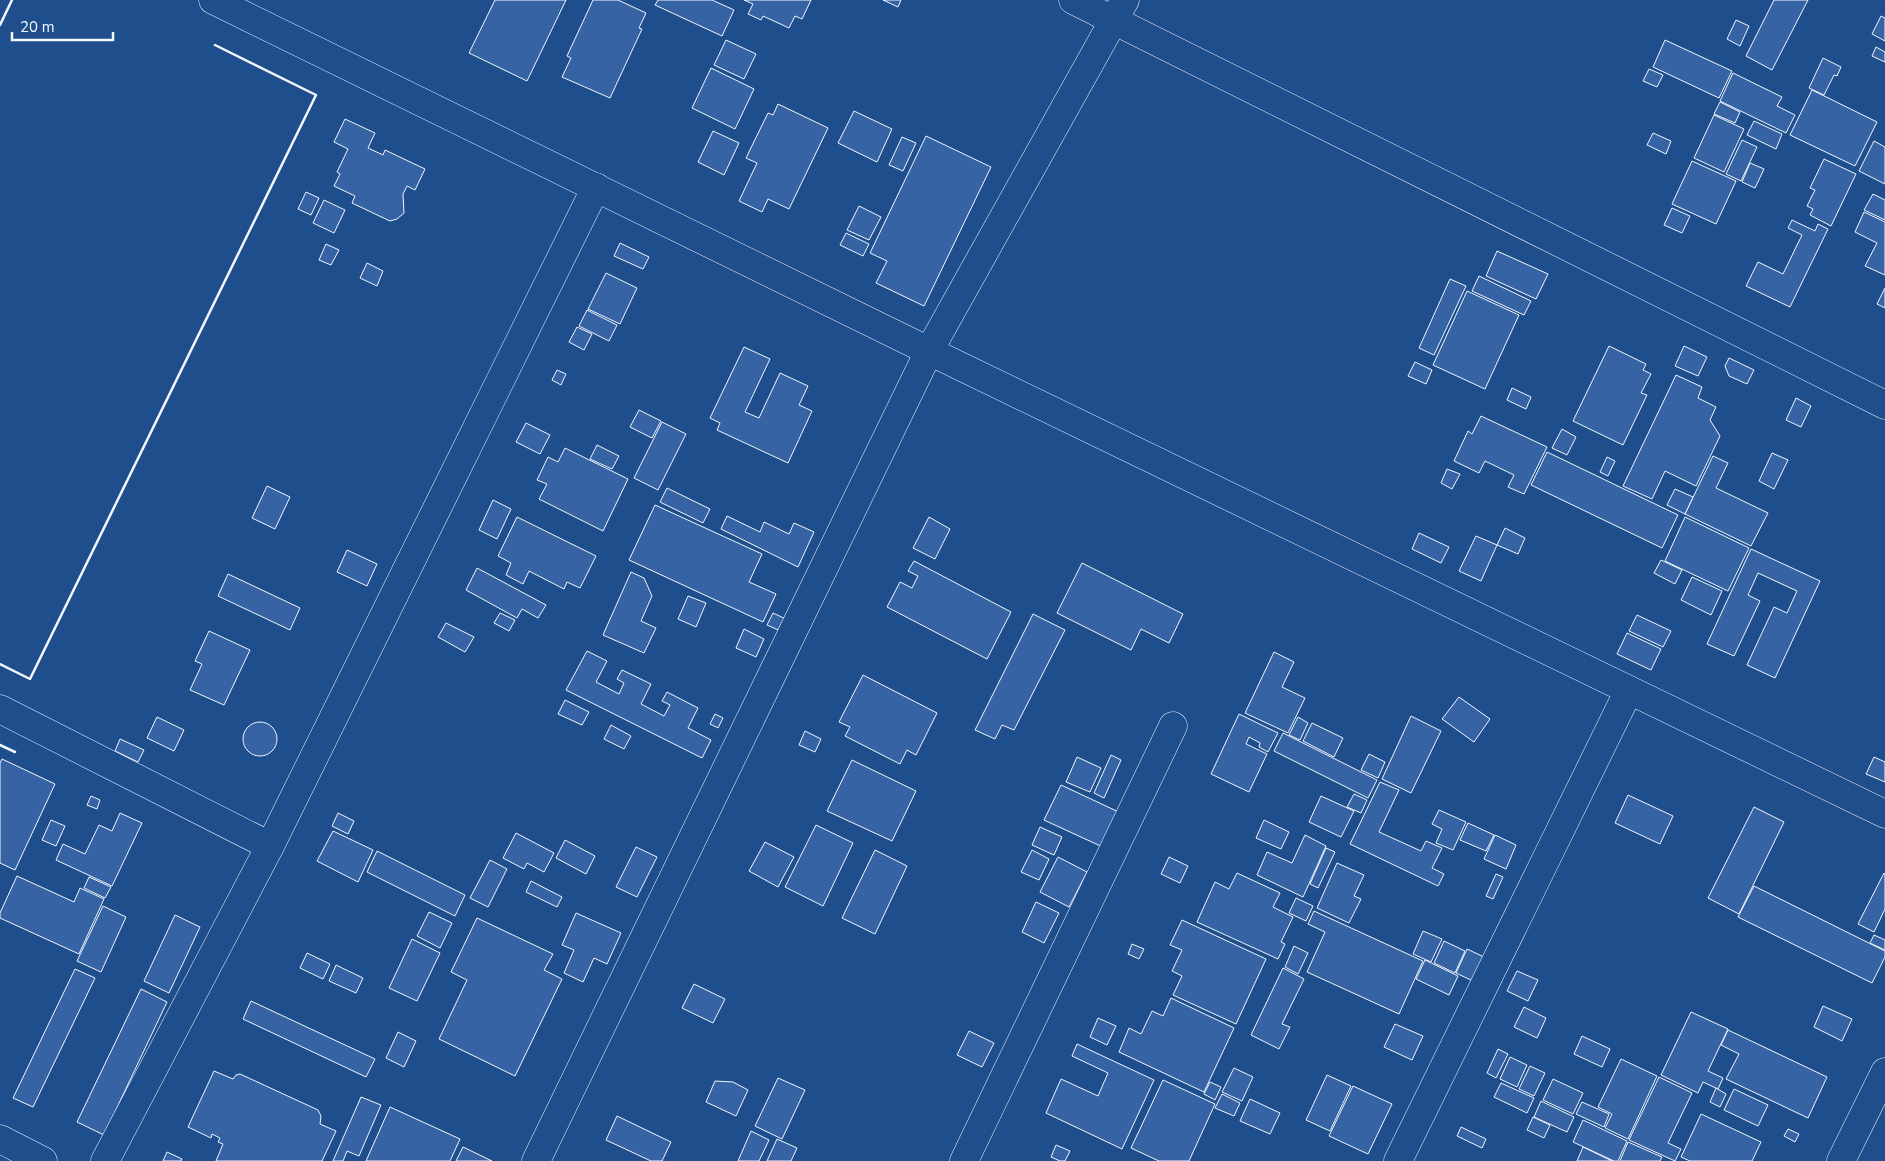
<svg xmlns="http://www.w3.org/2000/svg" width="1885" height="1161" viewBox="0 0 1885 1161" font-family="'Nunito Sans',sans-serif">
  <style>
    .building { fill: #3563a3; stroke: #f2f6ff }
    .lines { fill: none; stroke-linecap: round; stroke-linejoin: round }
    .street-casing { stroke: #f2f6ff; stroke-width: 29 }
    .street { stroke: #1f4e8c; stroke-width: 28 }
    .wall { stroke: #f2f6ff; stroke-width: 2.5 }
  </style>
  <rect width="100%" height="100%" fill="#1f4e8c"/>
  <g class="building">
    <polygon points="495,0 566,0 527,81 469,53"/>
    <polygon points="593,0 618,0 646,13 639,28 642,29 610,98 562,77 571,58 567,56"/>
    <polygon points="658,0 712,0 734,10 722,36 655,5"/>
    <polygon points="744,0 811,0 802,19 795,16 789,28 763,16 761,20 748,14 753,4"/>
    <polygon points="883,0 901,0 898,7"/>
    <polygon points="1774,0 1808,0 1772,70 1746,56"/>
    <polygon points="1881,16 1885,18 1885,41 1872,34"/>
    <polygon points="1736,20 1749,26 1740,46 1727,39"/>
    <polygon points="726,40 756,54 744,79 714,65"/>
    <polygon points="1665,40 1732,71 1719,98 1653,67"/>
    <polygon points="1876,47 1885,52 1885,62 1872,56"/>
    <polygon points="1823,58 1841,67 1837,76 1834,75 1824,95 1809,88"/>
    <polygon points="711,68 754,89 735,129 692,108"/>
    <polygon points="1649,69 1663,75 1657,87 1643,81"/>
    <polygon points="1733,73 1782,97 1777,106 1795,115 1786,133 1720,101"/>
    <polygon points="1812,90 1877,122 1855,166 1790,135"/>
    <polygon points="1720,102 1740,112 1735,123 1714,114"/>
    <polygon points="778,104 828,128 789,209 768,199 762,212 739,201 757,163 746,158 768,113 773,115"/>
    <polygon points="854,111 892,129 877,162 838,143"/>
    <polygon points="1714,115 1744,129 1724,172 1694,158"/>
    <polygon points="345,119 375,133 368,148 383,155 385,150 425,169 415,190 407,186 403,194 404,213 397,219 390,221 352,203 355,196 334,186 340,174 337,172 348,149 334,142"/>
    <polygon points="1754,121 1782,134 1776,149 1747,135"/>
    <polygon points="713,131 739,143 724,175 698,162"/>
    <polygon points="1653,133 1671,141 1666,154 1647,145"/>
    <polygon points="926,136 991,167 924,306 876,283 887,261 870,253"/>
    <polygon points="902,137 916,143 903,171 889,165"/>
    <polygon points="1742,140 1757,147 1741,181 1726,174"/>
    <polygon points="1874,141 1885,147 1885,184 1859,171"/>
    <polygon points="1824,159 1856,174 1831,226 1810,215 1813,209 1807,206 1815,190 1810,188"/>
    <polygon points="1692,161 1736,181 1716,224 1672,204"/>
    <polygon points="1750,163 1764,169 1755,188 1742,182"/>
    <polygon points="306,192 319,198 311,215 298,209"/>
    <polygon points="1873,194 1885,200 1885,220 1864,210"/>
    <polygon points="324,200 345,210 334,233 313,223"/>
    <polygon points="859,206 881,217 869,240 847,230"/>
    <polygon points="1672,208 1690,216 1682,233 1664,225"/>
    <polygon points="1864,212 1885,222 1885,275 1865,266 1877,243 1855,232"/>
    <polygon points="1792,220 1815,231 1818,224 1828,229 1790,307 1746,286 1758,262 1783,274 1802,235 1788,228"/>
    <polygon points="846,233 869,244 863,256 840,245"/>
    <polygon points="620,243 649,257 643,269 614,256"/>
    <polygon points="326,244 339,250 331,265 319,260"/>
    <polygon points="1497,251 1548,274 1536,299 1486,276"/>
    <polygon points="367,263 383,271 377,286 360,278"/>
    <polygon points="606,273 637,288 620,324 588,309"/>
    <polygon points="1479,276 1531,301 1524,315 1472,291"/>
    <polygon points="1450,279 1466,286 1434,355 1419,348"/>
    <polygon points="1885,288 1885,308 1877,304"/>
    <polygon points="1467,291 1519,315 1485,389 1433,365"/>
    <polygon points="587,310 617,325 609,341 579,326"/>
    <polygon points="577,327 592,334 584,350 569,342"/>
    <polygon points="1609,346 1646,364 1643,370 1651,374 1641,393 1647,395 1623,445 1573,421"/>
    <polygon points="1684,346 1707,357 1698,376 1675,366"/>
    <polygon points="744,347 770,359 745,412 759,418 780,373 808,386 799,405 812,411 788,463 717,430 720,423 710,418"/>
    <polygon points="1729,358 1754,370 1747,384 1729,376 1725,366"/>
    <polygon points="1415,362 1432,370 1426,384 1408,376"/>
    <polygon points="557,370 566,374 561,385 552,380"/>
    <polygon points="1676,375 1702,387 1698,398 1716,407 1710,420 1720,436 1696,486 1665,471 1652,499 1623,486"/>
    <polygon points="1512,388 1531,397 1526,409 1507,400"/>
    <polygon points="1796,398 1811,406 1801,427 1786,420"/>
    <polygon points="639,410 661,421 652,438 630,427"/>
    <polygon points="1481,416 1547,447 1524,494 1508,487 1514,475 1485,461 1479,473 1454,461 1468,431 1472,434"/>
    <polygon points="662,422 686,434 658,490 634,478"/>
    <polygon points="526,423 550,435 540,454 516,442"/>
    <polygon points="1562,429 1576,437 1567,455 1552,448"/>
    <polygon points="597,445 619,456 612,469 590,459"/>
    <polygon points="565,448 628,479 603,531 539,499 547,484 537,480 548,457 558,462"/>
    <polygon points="1547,452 1678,515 1662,548 1531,485"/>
    <polygon points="1772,453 1788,460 1774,489 1759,481"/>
    <polygon points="1713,456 1728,463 1716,488 1768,513 1751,546 1685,514"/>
    <polygon points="1607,457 1615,461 1608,476 1600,472"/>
    <polygon points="1447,469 1460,474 1452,489 1441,483"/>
    <polygon points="267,486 290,497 275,529 252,518"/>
    <polygon points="667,488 710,509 703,523 660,502"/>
    <polygon points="1675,489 1693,497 1685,514 1667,505"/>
    <polygon points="493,500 511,509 497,539 479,530"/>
    <polygon points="655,505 762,554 749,582 776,594 763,622 629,560"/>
    <polygon points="727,516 760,532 764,522 789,534 794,523 814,532 798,567 721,529"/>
    <polygon points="517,517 596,556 580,588 567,582 564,589 529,571 523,584 506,575 511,563 498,556"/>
    <polygon points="929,517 950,529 935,559 913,548"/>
    <polygon points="1685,517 1749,548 1728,591 1665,561"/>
    <polygon points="1505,528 1525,538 1518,554 1497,545"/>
    <polygon points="1419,533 1449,547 1441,563 1412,549"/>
    <polygon points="1476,536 1497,545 1481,581 1459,571"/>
    <polygon points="1751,549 1820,581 1775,678 1747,665 1774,607 1787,613 1797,591 1758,573 1748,595 1760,601 1734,656 1707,644"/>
    <polygon points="347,550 377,564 367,586 337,572"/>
    <polygon points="1661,560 1682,570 1675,584 1654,573"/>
    <polygon points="914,561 1011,612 987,659 887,607 900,582 912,588 918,576 908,571"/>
    <polygon points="1082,563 1183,614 1169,643 1141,629 1131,650 1057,613"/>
    <polygon points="477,568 546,605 538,618 522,609 517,618 466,590"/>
    <polygon points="631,572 644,578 652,596 641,621 656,628 644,653 603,635"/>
    <polygon points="228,574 300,608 290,630 218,596"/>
    <polygon points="1692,577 1722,591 1711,615 1681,600"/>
    <polygon points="688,596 706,603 696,627 678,619"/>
    <polygon points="500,613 515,620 509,631 494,623"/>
    <polygon points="773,613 790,621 785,633 767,625"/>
    <polygon points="1033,614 1065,630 1014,730 1002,725 995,739 975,730"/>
    <polygon points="1637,615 1671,631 1663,647 1629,631"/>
    <polygon points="446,623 474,637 465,652 438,637"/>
    <polygon points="744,629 764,639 756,657 736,648"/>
    <polygon points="209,631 250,650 224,705 190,690 202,664 195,661"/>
    <polygon points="1627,633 1661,649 1651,670 1617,654"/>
    <polygon points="587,651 607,661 596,682 619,694 624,683 617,679 622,670 651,684 641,704 664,716 670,705 662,701 667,692 698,708 688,728 711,740 702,758 566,690"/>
    <polygon points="1274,652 1294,662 1282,687 1305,698 1288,733 1245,713"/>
    <polygon points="863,675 937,713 916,755 907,750 900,764 845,736 850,727 839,722"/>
    <polygon points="1459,697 1490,719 1474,742 1442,719"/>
    <polygon points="565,700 589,712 582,725 558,714"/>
    <polygon points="715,714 723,718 718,728 710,724"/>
    <polygon points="1239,714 1278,733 1268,752 1259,747 1260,743 1249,737 1246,744 1267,754 1249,792 1211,774"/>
    <polygon points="1411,716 1441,731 1411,793 1382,779"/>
    <polygon points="157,717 184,730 174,751 147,738"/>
    <polygon points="1298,717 1308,723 1300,740 1289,735"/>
    <circle cx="260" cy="739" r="17"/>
    <polygon points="1312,723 1343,738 1334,757 1303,741"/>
    <polygon points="611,725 631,736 624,749 604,739"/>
    <polygon points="805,731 821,739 815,752 799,745"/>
    <polygon points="1283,733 1377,780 1368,798 1274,751"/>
    <polygon points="120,739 144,750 138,762 115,751"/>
    <polygon points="1369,754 1385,762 1378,778 1361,770"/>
    <polygon points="1111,755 1121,760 1104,798 1094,793"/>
    <polygon points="1077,757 1101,768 1090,792 1066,782"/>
    <polygon points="1874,757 1885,762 1885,782 1866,774"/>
    <polygon points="2,759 55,784 15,870 0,863 0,763"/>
    <polygon points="852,760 916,791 892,841 827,811"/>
    <polygon points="1380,782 1399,790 1379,832 1421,851 1426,841 1442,848 1432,868 1444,874 1438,886 1350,844"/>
    <polygon points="1061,785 1123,814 1107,849 1044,820"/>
    <polygon points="1354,794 1367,800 1361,813 1347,807"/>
    <polygon points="1628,795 1673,816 1660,844 1615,823"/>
    <polygon points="91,796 100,800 97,809 87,805"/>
    <polygon points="1321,796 1354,811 1341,837 1309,822"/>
    <polygon points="1754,807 1784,822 1739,914 1708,898"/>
    <polygon points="1439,810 1466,822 1453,850 1436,843 1442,829 1432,824"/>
    <polygon points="120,813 142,823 112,886 56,860 63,844 85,854 99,825 112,831"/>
    <polygon points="338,813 354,821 348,834 332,826"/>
    <polygon points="51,820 65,826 56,846 42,840"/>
    <polygon points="1264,820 1289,832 1281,849 1256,838"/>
    <polygon points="1468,823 1494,835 1486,851 1460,840"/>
    <polygon points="816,825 853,843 823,906 785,887"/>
    <polygon points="1040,827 1062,837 1054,855 1032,845"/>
    <polygon points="333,831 373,850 358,882 317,861"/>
    <polygon points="516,833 554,853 544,872 527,863 524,869 503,858"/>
    <polygon points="1305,835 1326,846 1303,897 1257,875 1267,852 1292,863"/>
    <polygon points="1495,835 1516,845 1506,869 1484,859"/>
    <polygon points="565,840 595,856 586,874 556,858"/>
    <polygon points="765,842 794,857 778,887 749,871"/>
    <polygon points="636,847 657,857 637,897 616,887"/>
    <polygon points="1326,848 1335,852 1318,888 1310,884"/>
    <polygon points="875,850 907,866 875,934 842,918"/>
    <polygon points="1032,850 1049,859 1039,880 1021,872"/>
    <polygon points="377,851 465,895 455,916 367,872"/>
    <polygon points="1058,857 1087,872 1069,907 1040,892"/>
    <polygon points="1169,857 1188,866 1180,883 1161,874"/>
    <polygon points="490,860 507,869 488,907 470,898"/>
    <polygon points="1337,863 1364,875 1354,896 1361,899 1349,923 1317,908"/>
    <polygon points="1237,873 1280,893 1273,907 1293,917 1281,942 1285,944 1278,959 1197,922 1215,882 1229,889"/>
    <polygon points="1884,873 1885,874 1885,909 1874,932 1858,924"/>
    <polygon points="1496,874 1503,877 1493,899 1486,896"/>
    <polygon points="17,876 74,902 80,888 104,899 79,954 0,918 0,913"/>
    <polygon points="89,877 111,887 105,898 84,888"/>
    <polygon points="531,881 562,897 557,907 526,892"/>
    <polygon points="1754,886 1885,951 1885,957 1872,983 1738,917"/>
    <polygon points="1296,898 1313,906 1306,921 1289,913"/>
    <polygon points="1036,902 1059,913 1044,943 1022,932"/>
    <polygon points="103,906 126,917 101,972 77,961"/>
    <polygon points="1314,911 1423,961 1399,1014 1307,972 1325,932 1308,924"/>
    <polygon points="429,912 452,923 440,948 417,936"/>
    <polygon points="576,913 621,933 607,964 594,958 583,982 564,973 574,950 562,945"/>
    <polygon points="175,915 200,927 169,993 144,981"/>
    <polygon points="477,918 553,954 544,970 562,979 515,1076 439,1039 467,980 451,972"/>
    <polygon points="1182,920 1266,959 1236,1024 1173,995 1182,976 1172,971 1182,950 1170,945"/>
    <polygon points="1423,931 1442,939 1431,962 1413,954"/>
    <polygon points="1874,935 1885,940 1885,950 1870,943"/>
    <polygon points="412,939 440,953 417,1001 389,988"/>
    <polygon points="1444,941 1465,951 1455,973 1434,963"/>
    <polygon points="1132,944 1144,949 1139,959 1128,954"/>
    <polygon points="1294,946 1308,953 1298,974 1285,967"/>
    <polygon points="1467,949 1484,957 1473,981 1456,973"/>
    <polygon points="307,953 330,964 323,979 300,968"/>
    <polygon points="1425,960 1458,976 1449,995 1416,979"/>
    <polygon points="336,965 363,978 356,993 329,981"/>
    <polygon points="1283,968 1304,979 1282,1024 1290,1027 1279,1049 1251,1035"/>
    <polygon points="75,969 95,978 33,1107 13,1098"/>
    <polygon points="1517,971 1538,980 1528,1001 1507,991"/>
    <polygon points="694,984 725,999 713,1023 682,1008"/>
    <polygon points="141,989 167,1002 104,1135 77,1122"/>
    <polygon points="1171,998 1234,1028 1204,1092 1119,1052 1129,1028 1141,1034 1152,1011 1163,1016"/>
    <polygon points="251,1001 375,1059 366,1077 243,1019"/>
    <polygon points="1823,1006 1852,1019 1842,1041 1814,1027"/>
    <polygon points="1524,1007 1546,1018 1537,1038 1514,1027"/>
    <polygon points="1691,1012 1728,1029 1708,1071 1723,1078 1718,1089 1703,1082 1698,1093 1661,1075"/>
    <polygon points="1098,1018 1116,1026 1107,1045 1090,1037"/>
    <polygon points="1395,1024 1423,1036 1412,1060 1384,1047"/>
    <polygon points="1728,1030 1827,1077 1808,1118 1726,1079 1739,1054 1721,1045"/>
    <polygon points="969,1031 994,1043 982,1067 957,1055"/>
    <polygon points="398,1032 416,1041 404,1067 386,1058"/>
    <polygon points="1582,1036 1610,1049 1602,1067 1574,1054"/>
    <polygon points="1077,1044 1154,1080 1122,1149 1046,1113 1061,1079 1098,1096 1108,1073 1072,1056"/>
    <polygon points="1498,1049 1508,1054 1496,1078 1487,1073"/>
    <polygon points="1510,1057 1527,1065 1517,1087 1500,1079"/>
    <polygon points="1621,1059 1657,1076 1628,1139 1605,1128 1612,1114 1598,1107"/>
    <polygon points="1530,1066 1545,1073 1534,1096 1519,1089"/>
    <polygon points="1234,1068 1253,1077 1242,1101 1222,1092"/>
    <polygon points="214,1071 233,1079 236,1075 240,1074 318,1110 321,1116 320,1124 336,1131 322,1161 216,1161 223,1144 218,1142 220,1138 212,1134 211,1138 188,1127"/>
    <polygon points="1327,1075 1351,1086 1330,1131 1306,1120"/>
    <polygon points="1659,1077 1692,1093 1668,1143 1681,1149 1675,1161 1629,1140"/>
    <polygon points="778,1078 805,1090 782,1139 755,1126"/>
    <polygon points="1553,1079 1583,1093 1573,1114 1543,1100"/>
    <polygon points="1163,1080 1215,1104 1189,1161 1159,1161 1131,1148"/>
    <polygon points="715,1081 733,1082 748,1090 736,1116 706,1102"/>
    <polygon points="1210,1082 1221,1087 1215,1100 1204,1094"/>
    <polygon points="1501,1083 1534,1098 1527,1113 1494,1097"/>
    <polygon points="1353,1086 1392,1104 1368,1154 1329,1136"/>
    <polygon points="1716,1088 1726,1094 1720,1107 1710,1102"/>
    <polygon points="1734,1089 1768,1105 1758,1126 1724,1110"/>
    <polygon points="1222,1094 1240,1103 1234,1116 1215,1108"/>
    <polygon points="361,1097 381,1105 359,1156 347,1151 343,1161 333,1161"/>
    <polygon points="1250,1099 1280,1113 1270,1134 1240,1121"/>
    <polygon points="1541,1101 1574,1117 1567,1132 1534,1117"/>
    <polygon points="1582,1102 1609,1114 1604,1127 1576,1114"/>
    <polygon points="390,1107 460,1139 450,1161 366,1161"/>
    <polygon points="1701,1114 1761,1142 1752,1161 1690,1161 1681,1157"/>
    <polygon points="617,1116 671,1142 662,1161 651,1161 606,1140"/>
    <polygon points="1533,1117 1550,1125 1544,1138 1527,1130"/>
    <polygon points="1583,1120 1627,1141 1618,1161 1614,1161 1573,1142"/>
    <polygon points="1461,1127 1486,1139 1482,1148 1457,1136"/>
    <polygon points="1788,1129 1799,1134 1795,1142 1784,1136"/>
    <polygon points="751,1131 769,1140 759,1161 738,1161"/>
    <polygon points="777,1139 797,1148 791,1161 767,1161"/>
    <polygon points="1628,1142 1662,1157 1660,1161 1620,1161"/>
    <polygon points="1056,1145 1070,1151 1065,1161 1060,1161 1051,1157"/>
    <polygon points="463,1147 492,1161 456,1161"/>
    <polygon points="1583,1147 1612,1161 1577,1161"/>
    <polygon points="167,1152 182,1159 181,1161 163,1161"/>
  </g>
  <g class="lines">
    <g class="street-casing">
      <g id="street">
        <polyline points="213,0 929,351 1885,814"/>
        <polyline points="1073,0 1885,405"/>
        <polyline points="0,709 270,846"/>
        <polyline points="0,1139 43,1161"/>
        <polyline points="105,1161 270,846 596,187"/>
        <polyline points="536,1161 929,351 1125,0"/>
        <polyline points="964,1161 1173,726"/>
        <polyline points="1398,1161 1629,690"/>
        <polyline points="1841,1161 1885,1072"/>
      </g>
    </g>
    <use href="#street" class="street"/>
    <g class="wall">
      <polyline points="0,25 12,0"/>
      <polyline points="0,664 30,679 316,95 215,45"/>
      <polyline points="0,745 15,752"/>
    </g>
  </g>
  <path d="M12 32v8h101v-8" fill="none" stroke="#f2f6ff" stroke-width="2.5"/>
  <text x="20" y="32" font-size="15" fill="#f2f6ff" stroke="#1f4e8c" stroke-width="4" paint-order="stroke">20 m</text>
</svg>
